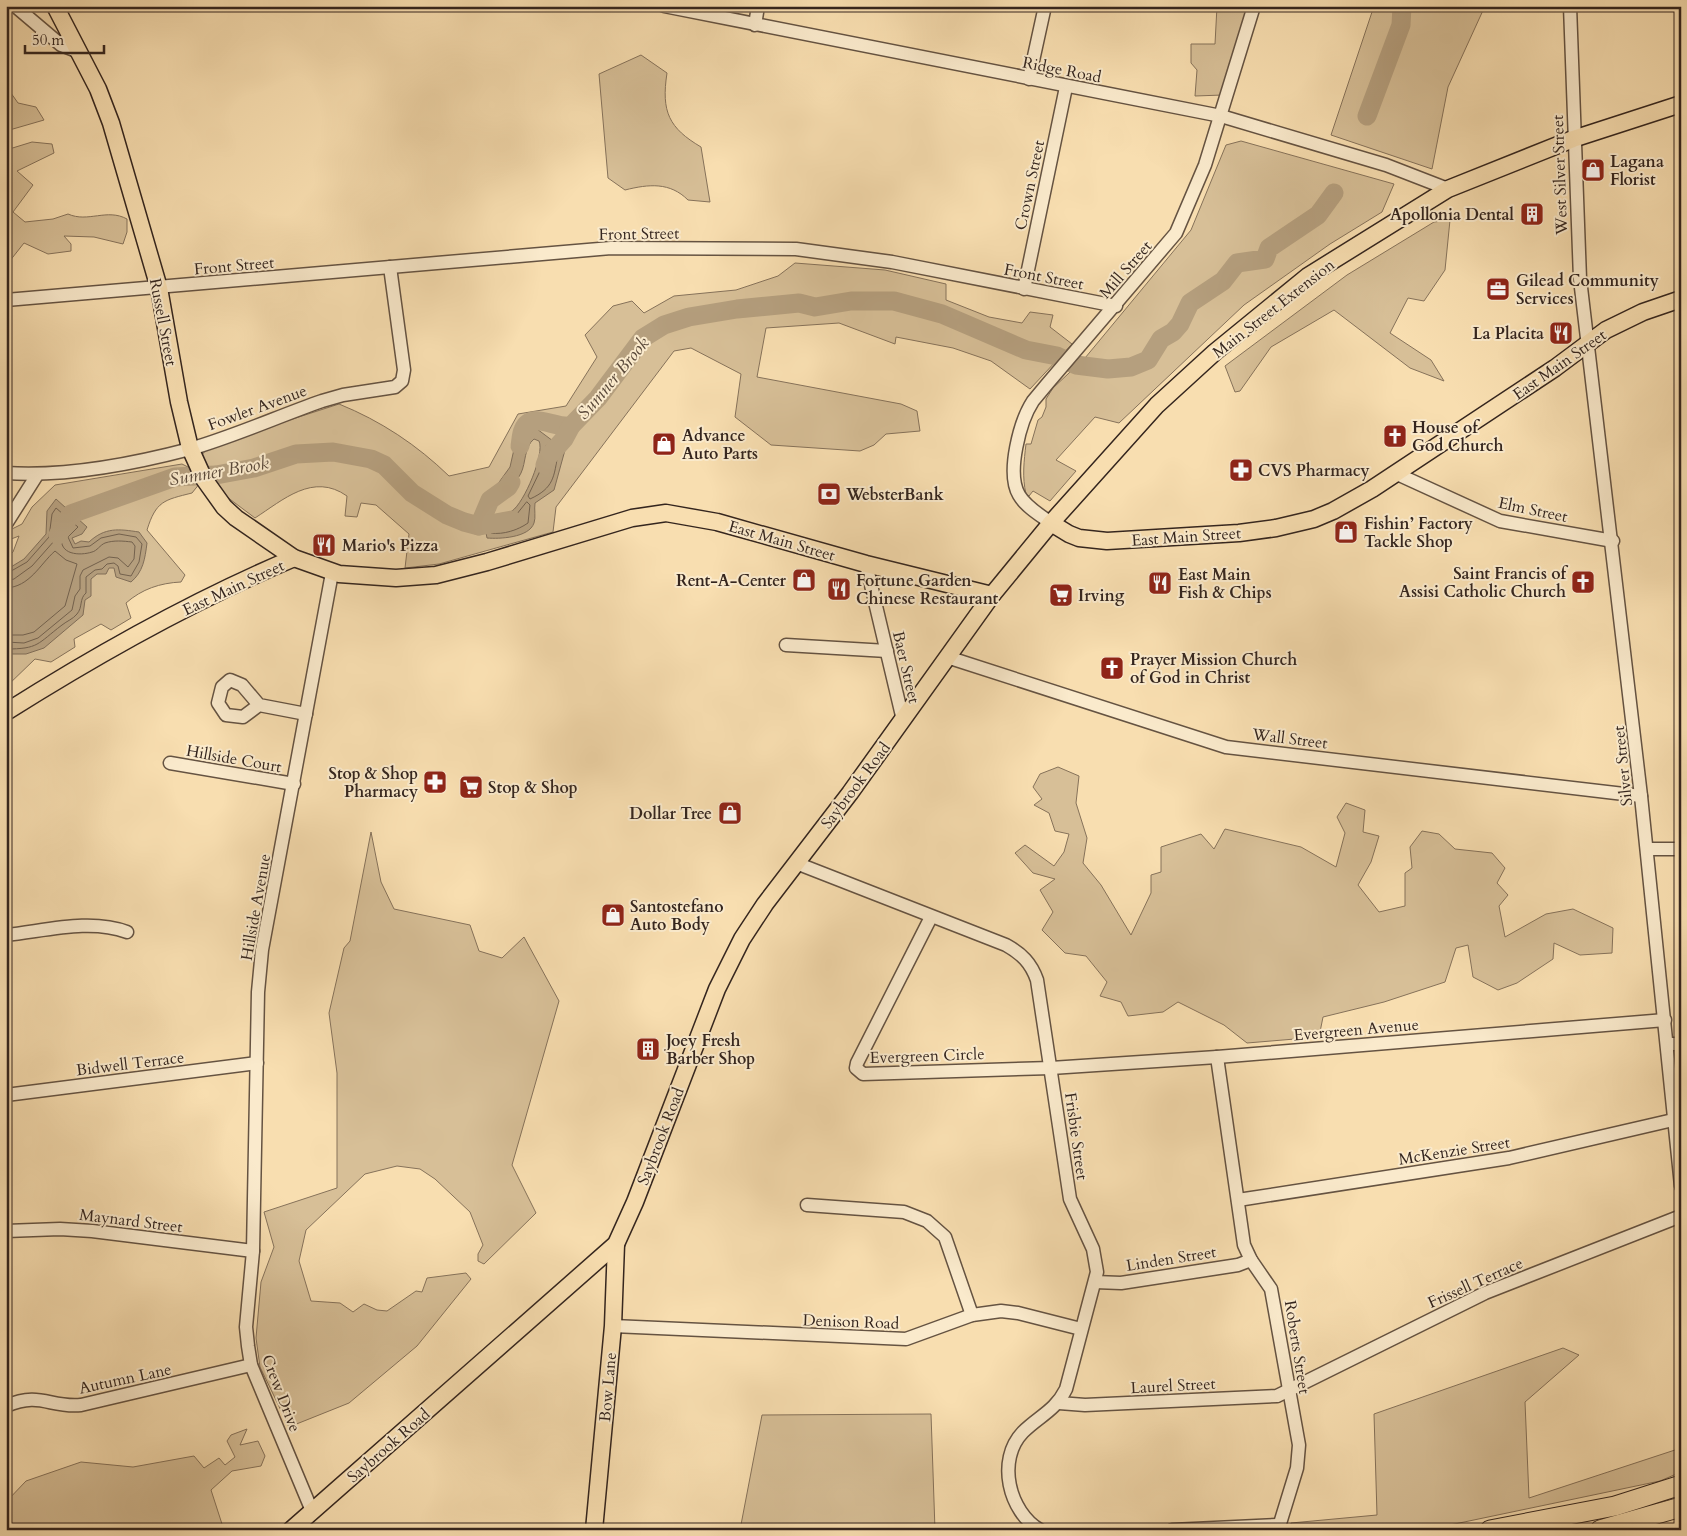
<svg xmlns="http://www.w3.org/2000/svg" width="1687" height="1536" viewBox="0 0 1687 1536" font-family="Cardo,serif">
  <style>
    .green { fill: #d7bf97; stroke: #86725a }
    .water { fill: #b59f7e; stroke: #816e58 }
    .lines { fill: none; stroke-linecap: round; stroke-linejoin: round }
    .shore { stroke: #74624e; stroke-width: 1 }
    .river { stroke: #b59f7e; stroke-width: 19 }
    .minor-casing { stroke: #655342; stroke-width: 15 }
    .major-casing { stroke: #34251e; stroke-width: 19 }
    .highway-casing { stroke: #34251e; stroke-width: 21 }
    .minor { stroke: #faeacc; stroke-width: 12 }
    .major { stroke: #f8deb0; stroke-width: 16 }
    .highway { stroke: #f8deb0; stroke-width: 19 }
    .labels { text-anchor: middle; stroke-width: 4; stroke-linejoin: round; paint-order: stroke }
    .street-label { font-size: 16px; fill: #34251e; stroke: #faeacc }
    .poi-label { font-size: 16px; font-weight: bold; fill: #34251e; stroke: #faeacc; text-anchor: start }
    .water-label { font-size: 18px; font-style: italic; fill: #5b4a3b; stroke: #faeacc }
  </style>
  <rect width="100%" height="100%" fill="#f8deb0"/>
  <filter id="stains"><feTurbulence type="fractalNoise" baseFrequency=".004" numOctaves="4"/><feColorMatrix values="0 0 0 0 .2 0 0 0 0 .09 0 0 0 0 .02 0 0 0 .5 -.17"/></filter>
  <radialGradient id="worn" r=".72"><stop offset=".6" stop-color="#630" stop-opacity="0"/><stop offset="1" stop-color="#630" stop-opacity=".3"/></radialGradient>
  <g class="green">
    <polygon points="1217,6 1248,6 1223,95 1195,96 1197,70 1191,63 1191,44 1215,44"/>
    <polygon points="1374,6 1485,6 1448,87 1432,169 1331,135"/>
    <path d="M641,55L667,73C661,112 669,128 701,147L710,202L688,200C670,182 649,184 625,190L608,178L599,74Z"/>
    <polygon points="6,86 18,103 36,107 44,120 6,131"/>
    <path d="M1241,141L1394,184L1382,212L1330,244L1244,305L1119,423L1095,417L1056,460L1076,471L1050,501L1033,491L1029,496L1026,494C1022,477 1024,461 1026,444H1031L1038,420L1042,417L1046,407V399L1053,388L1085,358L1191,230L1226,145Z"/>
    <path d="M32,142L52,144L54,153L17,171L33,185L13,212L25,222L53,219L68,214C88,223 107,208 127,219V232L123,244L94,237L64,236L71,244V251L48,254L24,243L9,262H6V150Z"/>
    <polygon points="1450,220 1445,270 1424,301 1408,298 1390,333 1431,360 1444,381 1410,368 1334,310 1271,347 1240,391 1235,392 1225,366 1347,275 1434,222"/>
    <path d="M795,263L885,270L946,284V300L989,317L1022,323L1030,312L1053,315L1050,327L1072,344L1030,389L991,361L953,348L896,337L895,344L839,323L766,328L757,377L901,404L917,411L920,431L886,434L874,445L860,451L771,445L735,417L741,374L691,348L674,351L556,507L553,532L439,564L405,568L409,534L376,505L361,503L357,517L345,516L347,496C313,472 283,500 255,518L219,491L202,455L209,446L339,404C381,421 417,445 449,476L489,467L518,414L566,406L597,357L585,335L613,306L632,301L644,313L674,296L736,290L778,276Z"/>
    <path d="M182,464L188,467L200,483L192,493C164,500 156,501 147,530L185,575L181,582C160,583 142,589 126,603L131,618L111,630L101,624L74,639L75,647L51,662L35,659L6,687V559L13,552L19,536L6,541V532L22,524L32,507L55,485Z"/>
    <polygon points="1058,767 1079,776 1076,803 1087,838 1083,863 1101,885 1131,935 1151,893 1151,875 1161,872 1161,847 1201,834 1214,849 1225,829 1301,847 1336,867 1345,833 1337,817 1346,803 1365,810 1363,832 1379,836 1371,862 1358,885 1379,912 1405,906 1405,873 1412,868 1410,847 1422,831 1439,834 1455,849 1492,853 1505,868 1497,883 1508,895 1499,906 1505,937 1546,914 1573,909 1613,928 1612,953 1580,955 1554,943 1553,959 1517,983 1498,990 1473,977 1468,945 1456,948 1445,982 1384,1002 1323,1017 1319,1037 1247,1043 1224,1025 1178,1002 1163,1012 1128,1016 1121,1002 1100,996 1107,982 1086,956 1065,953 1042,930 1053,912 1040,890 1055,879 1033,873 1015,853 1025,845 1054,866 1064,852 1069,834 1055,831 1049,813 1034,805 1042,799 1033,787 1040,774"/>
    <polygon points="371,832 381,882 394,909 470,925 479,951 502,958 524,937 559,1001 512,1165 536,1213 484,1264 478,1261 478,1254 483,1245 470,1212 435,1179 420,1169 397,1166 365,1174 306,1230 299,1261 311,1301 340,1303 353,1312 364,1304 377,1310 387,1311 416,1291 422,1292 427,1278 466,1273 471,1279 417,1346 349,1403 289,1427 260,1367 256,1338 261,1282 274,1247 264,1212 337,1188 337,1073 329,1013 344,948 350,941"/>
    <polygon points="1563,1348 1579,1355 1525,1402 1529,1498 1681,1448 1681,1472 1660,1481 1426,1530 1291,1530 1291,1523 1377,1515 1374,1414"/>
    <polygon points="931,1414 935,1530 740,1530 762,1415"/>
    <polygon points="247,1429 240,1445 258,1441 265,1456 261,1466 232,1471 211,1490 222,1524 221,1530 6,1530 6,1502 26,1481 81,1462 133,1467 194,1456 204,1468 219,1458 225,1465 235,1457 227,1441 231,1435"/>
  </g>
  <g class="water">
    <path d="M525,420L565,450L554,490L535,503C534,509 536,518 534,523C529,538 499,539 487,538L485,528L490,519C496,515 505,516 512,511C524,503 545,454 539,441L534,439C524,447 526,463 521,473C516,483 508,491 499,498L493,497L492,492L510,467L517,436Z"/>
    <path d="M56,499L87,527L82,534L72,538L75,544L81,541L89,542C105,527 119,529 139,532L147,543C145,559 143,572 131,582L116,577L114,568H109L106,574H97L91,579V596L85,600L83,615L44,648L26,654H6V570L24,559L46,534L47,511Z"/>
  </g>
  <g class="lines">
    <g class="shore">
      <path d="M549,445L558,453C554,477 554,488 530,499L528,496L540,471L546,446Z"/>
      <path d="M527,502L530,505L528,523C518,530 503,535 491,533L490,529L495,522L515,516Z"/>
      <path d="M6,574L27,562L49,537L52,514L56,508L78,527L68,537L73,548L90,546L101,538L119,534L136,537L142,544L139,562L131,576L120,574L118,566L114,563L107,564L102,569L95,570L86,577V593C79,599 83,607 77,614C73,619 67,621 62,625C37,644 39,649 6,649"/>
      <path d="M6,581L14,579L32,566L55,540L59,520L67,526C66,529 62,532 62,536C58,555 80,556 92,552C97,551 100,545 105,543C114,540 123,541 132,542L135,546L134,559L128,567L118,558L109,557L83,570L80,576V589L75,596L72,610L38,638L24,643L6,642"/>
      <path d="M6,588C30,587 40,564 55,551L66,560L77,564L65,606L34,632L23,635H6"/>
    </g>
    <g class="river">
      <polyline points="1367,116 1401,25 1402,6"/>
      <path d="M520,446C521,441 521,434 523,430C531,410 555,429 571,426"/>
      <polyline points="545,465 548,457 564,439 571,426 598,398 643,338 664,325 689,317 737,309 799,303 815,307 851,301 894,301 942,314 1026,350 1057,356 1076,365 1108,369 1131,367 1148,360 1161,339 1173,332 1180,324 1190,303 1223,281 1237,263 1265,259 1269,248 1318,215 1334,193"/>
      <polyline points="479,526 490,500 508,487 511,482"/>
      <polyline points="58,535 71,514 175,477 216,475 254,468 296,454 333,452 371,459 384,465 412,493 447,515 464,522 479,526 512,520"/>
    </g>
    <g class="minor-casing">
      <g id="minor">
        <polyline points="15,6 61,45 79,52"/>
        <polyline points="664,6 1221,116 1386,165 1448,189"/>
        <polyline points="1570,6 1580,279 1641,796 1681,1186"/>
        <polyline points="755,25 758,6"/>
        <polyline points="1029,79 1045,6"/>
        <polyline points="1024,289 1066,87"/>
        <polyline points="6,300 611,248 796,249 892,262 1116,306"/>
        <path d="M6,473C65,477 133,464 190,449C235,436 279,416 322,401L343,395L395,387L402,381L404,370L390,267"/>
        <polyline points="1395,473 1500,521 1613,541"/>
        <path d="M1051,523C1040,515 1026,507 1019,495C1006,473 1020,421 1033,401C1038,395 1043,389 1048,383L1176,233L1205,165L1254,6"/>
        <polyline points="6,524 37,475"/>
        <polyline points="866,564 903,720"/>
        <polyline points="786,645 887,651"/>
        <polyline points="947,657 1226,747 1641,796"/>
        <polyline points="259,705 243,717 226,715 218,703 222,687 230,680 242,685 259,705 306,714"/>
        <polyline points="170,763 294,784"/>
        <polyline points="1647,849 1681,849"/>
        <path d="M796,863L1006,945C1022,954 1031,963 1037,980L1070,1199L1093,1249L1097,1272L1066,1389C1055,1411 1039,1416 1023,1432C996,1460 1009,1512 1040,1530"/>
        <polyline points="931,917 857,1063 856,1068 863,1074 1051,1068 1217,1057 1665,1020"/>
        <path d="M6,935C45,931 90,918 127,932"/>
        <polyline points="1667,1044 1681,1044"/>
        <polyline points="1217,1057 1244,1245 1251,1260 1271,1289 1299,1445 1297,1468 1278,1530"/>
        <polyline points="6,1095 257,1063"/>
        <polyline points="1238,1200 1509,1158 1673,1120"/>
        <polyline points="807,1205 904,1212 927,1221 945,1237 972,1315"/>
        <polyline points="6,1231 60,1229 92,1231 253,1251"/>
        <polyline points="1095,1282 1121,1283 1238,1265 1251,1260"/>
        <polyline points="613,1326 906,1339 972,1315 1001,1311 1018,1313 1081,1329"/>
        <polyline points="1059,1403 1085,1405 1277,1396 1485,1293 1681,1216"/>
        <path d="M6,1406C41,1391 49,1408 81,1405L251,1365"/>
        <polyline points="312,1511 251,1365 248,1346 246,1327 253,1251 258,992 262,950 332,573"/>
        <polyline points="1172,1530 1278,1525"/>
      </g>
    </g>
    <g class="major-casing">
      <g id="major">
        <polyline points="55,6 98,89 111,123 159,288 179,402 190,448 204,479 224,507 236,518 294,558 339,574 396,578 436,575 487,562 632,518 666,513 717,522 866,564 992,595"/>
        <polyline points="1051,523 1069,534 1079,538 1107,541 1239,533 1276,528 1314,519 1333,511 1372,489 1555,368 1606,330 1643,312 1681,299"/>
        <path d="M6,712C98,654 194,600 294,558"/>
        <polyline points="291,1530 616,1244 635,1202 717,989 742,939 765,904 850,793 992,595 1051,523 1157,405 1215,352 1308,276 1448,189 1573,139 1681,104"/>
        <polyline points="594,1530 613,1326 616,1244"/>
      </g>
    </g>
    <g class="highway-casing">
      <g id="highway">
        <polyline points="1490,1530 1615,1506 1681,1485"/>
        <polyline points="1600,1530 1681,1507"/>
      </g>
    </g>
    <use href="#minor" class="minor"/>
    <use href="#major" class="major"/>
    <use href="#highway" class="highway"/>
  </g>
  <defs>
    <g id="shop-square" transform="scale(1.25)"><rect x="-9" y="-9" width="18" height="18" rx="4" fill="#8f2418" stroke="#faeacc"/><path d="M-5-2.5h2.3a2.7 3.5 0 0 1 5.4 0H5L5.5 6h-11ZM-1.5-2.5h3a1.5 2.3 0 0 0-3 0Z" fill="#fff"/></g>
    <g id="building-square" transform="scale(1.25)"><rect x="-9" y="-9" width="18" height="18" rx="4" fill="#8f2418" stroke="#faeacc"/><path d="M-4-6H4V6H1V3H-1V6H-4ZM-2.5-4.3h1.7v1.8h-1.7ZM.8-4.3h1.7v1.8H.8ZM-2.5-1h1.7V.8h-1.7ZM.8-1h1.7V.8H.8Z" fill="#fff"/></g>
    <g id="office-square" transform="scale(1.25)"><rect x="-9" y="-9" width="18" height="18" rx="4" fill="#8f2418" stroke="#faeacc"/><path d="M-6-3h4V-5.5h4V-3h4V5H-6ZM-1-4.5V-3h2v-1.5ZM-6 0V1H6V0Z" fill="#fff"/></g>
    <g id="restaurant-square" transform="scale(1.25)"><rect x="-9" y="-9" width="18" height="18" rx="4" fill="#8f2418" stroke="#faeacc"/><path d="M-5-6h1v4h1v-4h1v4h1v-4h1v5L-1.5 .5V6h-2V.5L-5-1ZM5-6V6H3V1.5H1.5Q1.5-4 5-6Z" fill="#fff"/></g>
    <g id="church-square" transform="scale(1.25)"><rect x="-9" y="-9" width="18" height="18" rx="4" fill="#8f2418" stroke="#faeacc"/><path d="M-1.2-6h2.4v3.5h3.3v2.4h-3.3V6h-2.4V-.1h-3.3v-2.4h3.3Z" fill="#fff"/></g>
    <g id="pharmacy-square" transform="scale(1.25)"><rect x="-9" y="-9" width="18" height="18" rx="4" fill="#8f2418" stroke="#faeacc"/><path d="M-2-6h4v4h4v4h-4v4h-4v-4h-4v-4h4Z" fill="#fff"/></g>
    <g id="bank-square" transform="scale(1.25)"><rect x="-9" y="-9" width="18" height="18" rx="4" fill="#8f2418" stroke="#faeacc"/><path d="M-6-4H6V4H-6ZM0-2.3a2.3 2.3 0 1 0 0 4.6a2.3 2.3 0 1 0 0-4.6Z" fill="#fff"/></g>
    <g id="supermarket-square" transform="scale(1.25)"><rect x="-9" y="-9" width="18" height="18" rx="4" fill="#8f2418" stroke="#faeacc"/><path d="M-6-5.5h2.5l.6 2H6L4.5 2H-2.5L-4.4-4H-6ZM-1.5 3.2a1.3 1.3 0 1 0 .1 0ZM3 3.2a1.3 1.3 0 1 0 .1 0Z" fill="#fff"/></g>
  </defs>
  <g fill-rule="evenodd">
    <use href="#shop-square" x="1593" y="170"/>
    <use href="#building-square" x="1532" y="214"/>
    <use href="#office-square" x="1498" y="289"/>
    <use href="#restaurant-square" x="1561" y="333"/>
    <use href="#church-square" x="1395" y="436"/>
    <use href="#shop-square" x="664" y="444"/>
    <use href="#pharmacy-square" x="1241" y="470"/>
    <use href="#bank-square" x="829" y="494"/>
    <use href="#shop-square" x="1346" y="532"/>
    <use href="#restaurant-square" x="324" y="545"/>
    <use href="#shop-square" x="804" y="580"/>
    <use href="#church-square" x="1583" y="582"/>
    <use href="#restaurant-square" x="1160" y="583"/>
    <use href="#restaurant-square" x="839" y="589"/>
    <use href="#supermarket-square" x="1061" y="595"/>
    <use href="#church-square" x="1112" y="668"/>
    <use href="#pharmacy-square" x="435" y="782"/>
    <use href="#supermarket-square" x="471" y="787"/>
    <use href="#shop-square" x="730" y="813"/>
    <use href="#shop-square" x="613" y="915"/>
    <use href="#building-square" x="648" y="1049"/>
  </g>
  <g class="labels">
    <g class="street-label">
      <text transform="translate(1062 69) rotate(11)" y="6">Ridge Road</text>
      <text transform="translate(1559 175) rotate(-92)" y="6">West Silver Street</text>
      <text transform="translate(1029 185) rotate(-78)" y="6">Crown Street</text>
      <text transform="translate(639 233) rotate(-1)" y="6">Front Street</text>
      <text transform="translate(234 265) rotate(-5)" y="6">Front Street</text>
      <text transform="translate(1125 269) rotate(-49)" y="6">Mill Street</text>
      <text transform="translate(1044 276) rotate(11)" y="6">Front Street</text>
      <text transform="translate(1273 308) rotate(-38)" y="6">Main Street Extension</text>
      <text transform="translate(164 322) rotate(79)" y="6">Russell Street</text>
      <text transform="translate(1559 364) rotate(-35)" y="6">East Main Street</text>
      <text transform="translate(257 407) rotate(-20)" y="6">Fowler Avenue</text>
      <text transform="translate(1533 509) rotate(12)" y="6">Elm Street</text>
      <text transform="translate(1186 536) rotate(-4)" y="6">East Main Street</text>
      <text transform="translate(782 540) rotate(16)" y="6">East Main Street</text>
      <text transform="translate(233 587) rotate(-25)" y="6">East Main Street</text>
      <text transform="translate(907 667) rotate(77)" y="6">Baer Street</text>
      <text transform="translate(1290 738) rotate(7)" y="6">Wall Street</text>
      <text transform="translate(234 758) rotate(10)" y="6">Hillside Court</text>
      <text transform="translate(1622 766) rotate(-96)" y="6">Silver Street</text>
      <text transform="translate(855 785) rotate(-53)" y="6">Saybrook Road</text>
      <text transform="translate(255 907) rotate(-80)" y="6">Hillside Avenue</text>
      <text transform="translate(1356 1029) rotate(-5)" y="6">Evergreen Avenue</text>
      <text transform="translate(927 1055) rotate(-2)" y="6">Evergreen Circle</text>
      <text transform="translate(130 1063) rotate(-7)" y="6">Bidwell Terrace</text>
      <text transform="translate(660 1136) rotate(-69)" y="6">Saybrook Road</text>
      <text transform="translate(1077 1136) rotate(82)" y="6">Frisbie Street</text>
      <text transform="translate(1454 1150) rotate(-9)" y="6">McKenzie Street</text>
      <text transform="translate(131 1220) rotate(7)" y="6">Maynard Street</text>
      <text transform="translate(1171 1258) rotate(-9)" y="6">Linden Street</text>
      <text transform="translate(1475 1282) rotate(-24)" y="6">Frissell Terrace</text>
      <text transform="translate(851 1321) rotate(2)" y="6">Denison Road</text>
      <text transform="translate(1298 1347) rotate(81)" y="6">Roberts Street</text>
      <text transform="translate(125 1378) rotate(-12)" y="6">Autumn Lane</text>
      <text transform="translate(1173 1385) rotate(-3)" y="6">Laurel Street</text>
      <text transform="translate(607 1387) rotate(-85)" y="6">Bow Lane</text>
      <text transform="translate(282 1393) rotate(69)" y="6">Crew Drive</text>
      <text transform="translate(388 1445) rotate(-41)" y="6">Saybrook Road</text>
    </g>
    <g class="poi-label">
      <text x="1610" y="167">Lagana<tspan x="1610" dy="18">Florist</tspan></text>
      <text x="1514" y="220" text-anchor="end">Apollonia Dental</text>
      <text x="1516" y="286">Gilead Community<tspan x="1516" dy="18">Services</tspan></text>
      <text x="1544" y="339" text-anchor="end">La Placita</text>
      <text x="1412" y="433">House of<tspan x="1412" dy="18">God Church</tspan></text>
      <text x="682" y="441">Advance<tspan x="682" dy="18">Auto Parts</tspan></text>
      <text x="1258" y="476">CVS Pharmacy</text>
      <text x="846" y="500">WebsterBank</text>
      <text x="1364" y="529">Fishin’ Factory<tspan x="1364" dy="18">Tackle Shop</tspan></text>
      <text x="342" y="551">Mario's Pizza</text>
      <text x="1566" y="579" text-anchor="end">Saint Francis of<tspan x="1566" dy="18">Assisi Catholic Church</tspan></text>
      <text x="1178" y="580">East Main<tspan x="1178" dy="18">Fish &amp; Chips</tspan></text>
      <text x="786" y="586" text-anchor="end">Rent-A-Center</text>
      <text x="856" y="586">Fortune Garden<tspan x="856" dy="18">Chinese Restaurant</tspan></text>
      <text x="1078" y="601">Irving</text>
      <text x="1130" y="665">Prayer Mission Church<tspan x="1130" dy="18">of God in Christ</tspan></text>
      <text x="418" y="779" text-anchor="end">Stop &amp; Shop<tspan x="418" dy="18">Pharmacy</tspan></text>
      <text x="488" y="793">Stop &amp; Shop</text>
      <text x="712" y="819" text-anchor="end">Dollar Tree</text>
      <text x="630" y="912">Santostefano<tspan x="630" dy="18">Auto Body</tspan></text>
      <text x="666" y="1046">Joey Fresh<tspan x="666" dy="18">Barber Shop</tspan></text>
    </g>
    <g class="water-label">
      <text transform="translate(613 378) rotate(-50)" y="6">Sumner Brook</text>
      <text transform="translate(219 471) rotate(-10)" y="6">Sumner Brook</text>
    </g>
  </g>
  <rect width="1687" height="1536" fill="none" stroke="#f8deb0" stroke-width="25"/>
  <rect x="8" y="8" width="1672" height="1521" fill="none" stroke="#34251e" stroke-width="2.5"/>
  <rect x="12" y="12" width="1662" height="1511" fill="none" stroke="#34251e"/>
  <path d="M25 45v8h79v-8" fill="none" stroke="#34251e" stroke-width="2.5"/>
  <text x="32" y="45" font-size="15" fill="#34251e" stroke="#faeacc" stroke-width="4" paint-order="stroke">50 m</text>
  <rect width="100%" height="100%" filter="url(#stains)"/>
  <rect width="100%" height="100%" fill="url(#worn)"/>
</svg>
